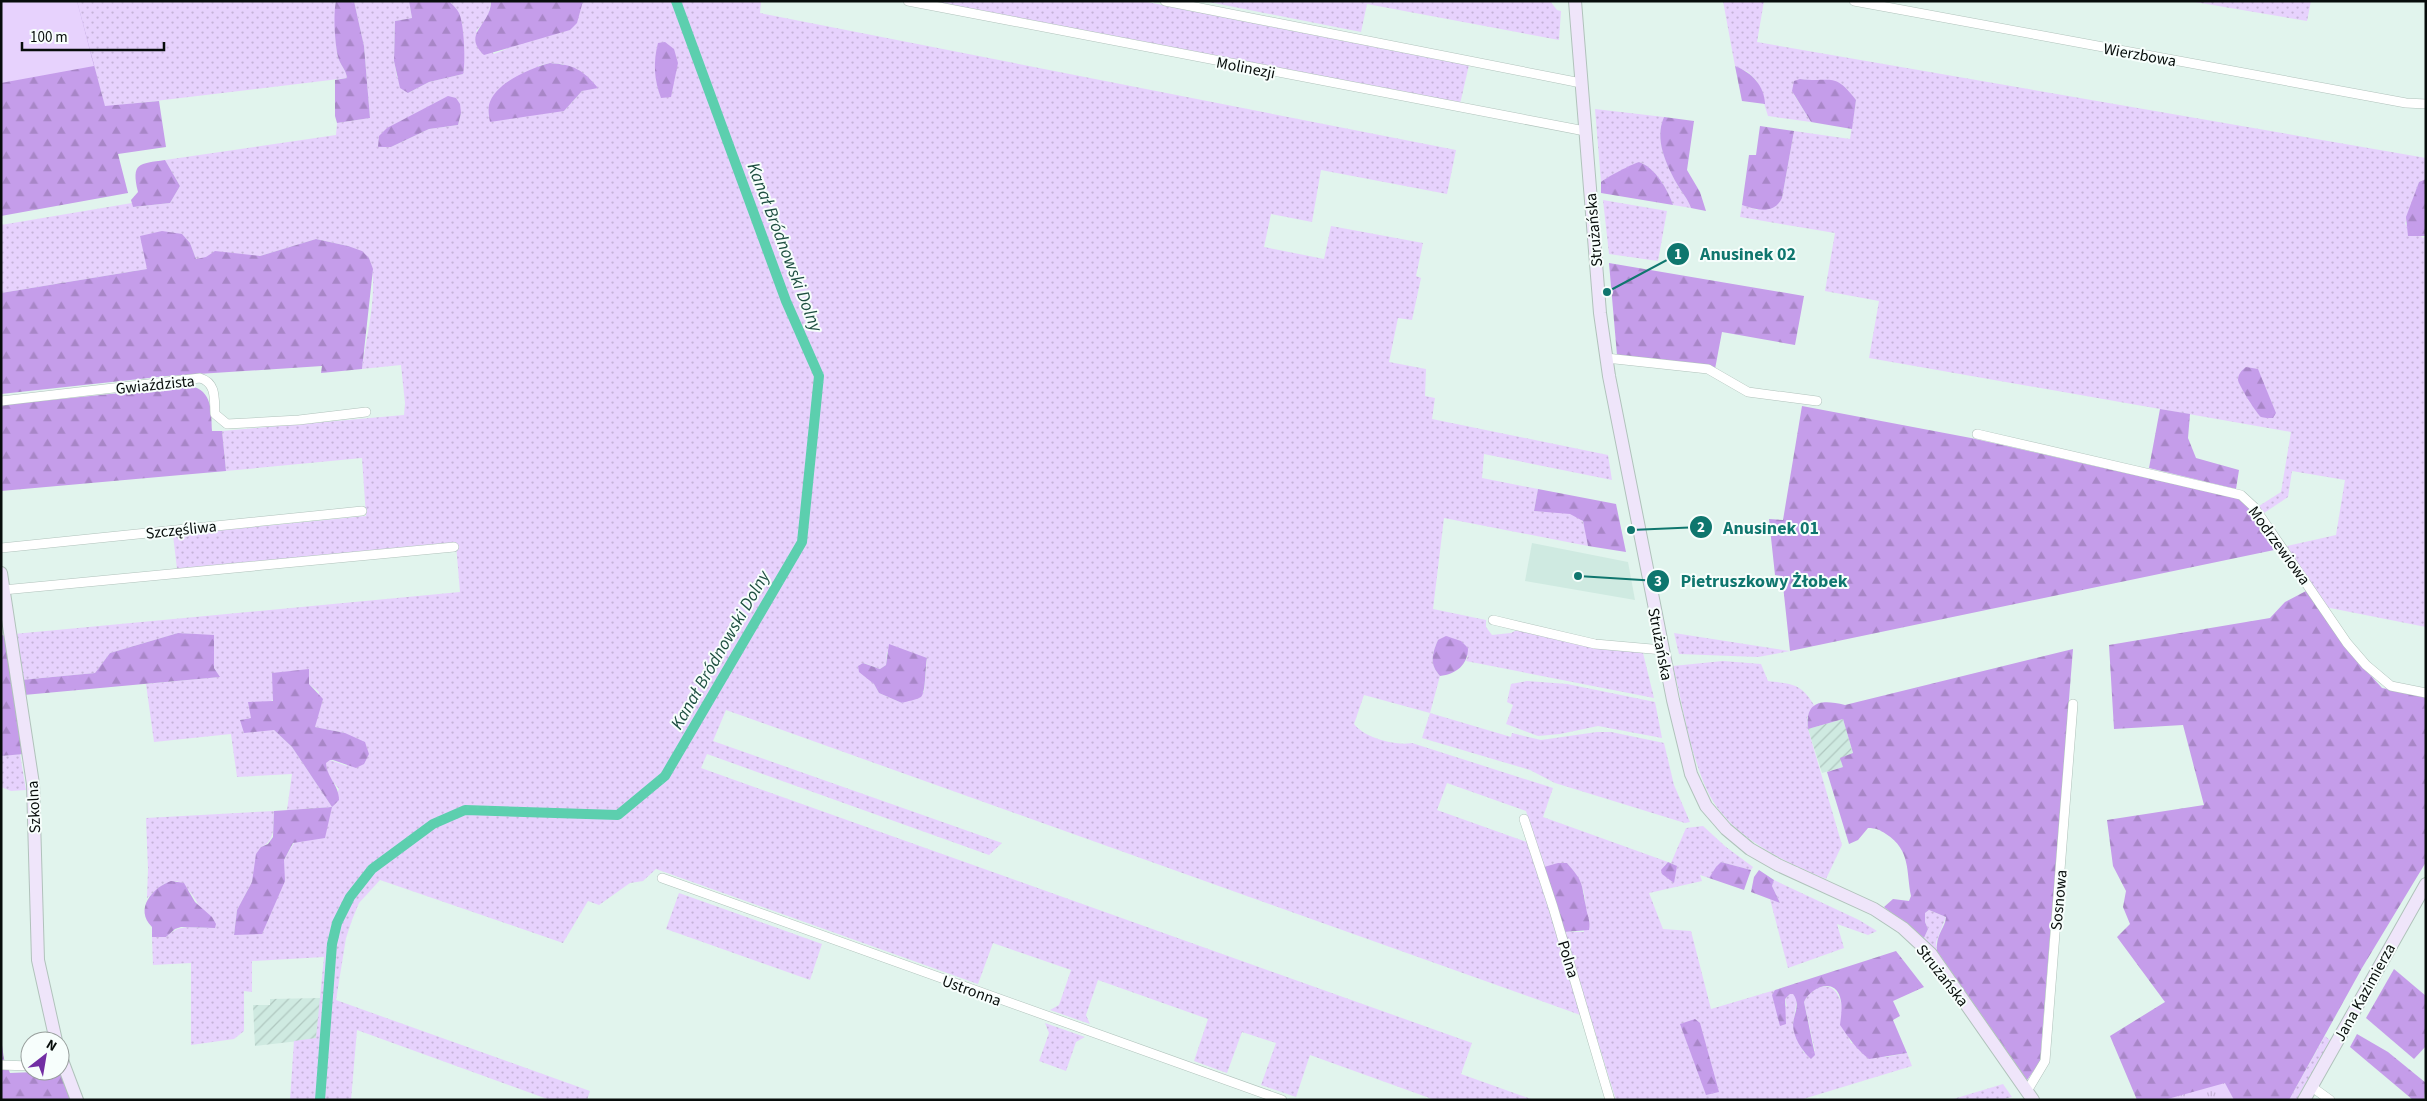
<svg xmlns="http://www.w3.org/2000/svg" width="2427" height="1101" viewBox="0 0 2427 1101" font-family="'Source Sans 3',sans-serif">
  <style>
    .built { fill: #cfeae1 }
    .industrial { fill: url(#industrial-furrows) }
    .grass { fill: url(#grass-dots); fill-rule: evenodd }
    .forest { fill: url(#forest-firs) }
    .park { fill: url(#park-tufts) }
    .pitch { fill: #e7d2fd }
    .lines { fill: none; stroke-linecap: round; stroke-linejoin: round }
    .canal { stroke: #5ccfae; stroke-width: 10 }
    .street-casing { stroke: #b0c2bb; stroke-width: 10 }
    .secondary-casing { stroke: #b0c2bb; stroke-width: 14 }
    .street { stroke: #fff; stroke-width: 9 }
    .secondary { stroke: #efe5fa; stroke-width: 12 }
    .labels { text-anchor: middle; stroke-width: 4; stroke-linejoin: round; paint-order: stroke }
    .street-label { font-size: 16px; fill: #070d0b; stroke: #f7fefc }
    .water-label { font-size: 18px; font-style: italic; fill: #1e4f41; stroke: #f7fefc }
    .leader { fill: none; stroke: #0f766e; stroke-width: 2 }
    .callout-dot { fill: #0f766e; stroke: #f7fefc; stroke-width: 2 }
    .mark-label { font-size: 15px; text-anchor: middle; font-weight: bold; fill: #fff }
    .callout-label { font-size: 18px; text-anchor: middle; font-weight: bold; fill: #0f766e; stroke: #f7fefc; stroke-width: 4; stroke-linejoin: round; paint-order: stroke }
  </style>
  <defs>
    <pattern id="industrial-furrows" width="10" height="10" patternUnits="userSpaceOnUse" patternTransform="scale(1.25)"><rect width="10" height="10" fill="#cfeae1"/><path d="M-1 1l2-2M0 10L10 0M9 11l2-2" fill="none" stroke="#b0c8c0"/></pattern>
    <pattern id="grass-dots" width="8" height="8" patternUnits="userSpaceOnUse" patternTransform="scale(1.25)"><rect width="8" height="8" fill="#e7d2fd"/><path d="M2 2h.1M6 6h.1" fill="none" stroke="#c5b3d8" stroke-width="1.8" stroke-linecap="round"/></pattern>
    <pattern id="forest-firs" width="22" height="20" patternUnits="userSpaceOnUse" patternTransform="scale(1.25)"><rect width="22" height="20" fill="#c59dea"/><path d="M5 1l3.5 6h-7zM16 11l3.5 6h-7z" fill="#a886c7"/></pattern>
    <pattern id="park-tufts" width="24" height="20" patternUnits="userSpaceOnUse" patternTransform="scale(1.25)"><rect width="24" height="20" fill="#e7d2fd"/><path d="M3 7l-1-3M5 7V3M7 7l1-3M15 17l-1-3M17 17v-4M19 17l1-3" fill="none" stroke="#c5b3d8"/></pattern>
  </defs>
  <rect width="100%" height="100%" fill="#e1f4ed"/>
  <polygon class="built" points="1532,543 1628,562 1635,600 1525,581"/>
  <g class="industrial">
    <polygon points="1843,719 1853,754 1843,767 1822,773 1808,729"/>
    <polygon points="321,998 316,1039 255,1046 253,1005 270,1005 270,999"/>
  </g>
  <g class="grass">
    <path d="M77,1H336C334,14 335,48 339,60C342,67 346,70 347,78L105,107Z"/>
    <path d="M354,1H409L412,18L395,21L394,60L397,77L408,93L429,82L463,74C462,51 468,18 449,1H491L488,18L476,31L494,54L521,43L583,1H761L760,13L1456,150L1447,194L1321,170L1312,222L1271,214L1264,247L1324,259L1331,226L1423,243L1416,276L1421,278L1412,320L1398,318L1389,362L1426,369L1425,396L1435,398L1432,419L1608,455L1612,480L1484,454L1482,478L1538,489L1534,511C1546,512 1577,509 1583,522C1586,529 1587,539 1588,546L1444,518L1433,609L1486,620V627L1492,635L1511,633L1517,630L1593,646L1643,653L1654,698L1466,661L1468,656L1438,640C1432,654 1429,664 1440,676L1430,713L1511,737L1512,733L1541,740L1597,732H1611L1664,743L1674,785L1690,822L1685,823L1555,783L1530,770L1422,738L1430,713L1364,695L1354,724C1365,738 1395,746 1412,743L1553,788L1543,817L1668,862L1664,866H1676L1671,863L1686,828L1703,826L1726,847L1753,867L1751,870L1721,862L1709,878L1700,875L1702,881L1649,893L1663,929L1691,931L1711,1009L1775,990L1773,995L1787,1007L1785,999L1790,994H1793L1797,999L1793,1025L1804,1053L1815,1051L1804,1002C1807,994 1812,989 1821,987C1846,981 1843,1028 1851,1043L1886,1057L1907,1053L1912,1066L1800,1100H1616L1564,932H1584C1586,900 1589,889 1567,863L1544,867L1526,811L1447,783L1437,810L1527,842L1586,1017L726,710L713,741L1002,843L989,855L707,754L701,768L1472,1043L1461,1074L1534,1100H1435L1310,1055L1296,1097L1261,1085L1276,1043L1242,1032L1227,1073L1194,1061L1208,1019L1098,980L1086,1015L1090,1024L1050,1010L1059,1005L1071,970L993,943L978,984L656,869L643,881L630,883L599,905L588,901L563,943L380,880L359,903L352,920L346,938L336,1000L590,1091L587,1100H550L357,1030L351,1100H290L294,1041L316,1038L324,957L252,961V992L244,991V1031L234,1039L191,1045V963L153,965L152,937H166C181,922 194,929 214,928L212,917C196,907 200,904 190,892C187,888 181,884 177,881L164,884L147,898L148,869L146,818L274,811C273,825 276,841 261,847L252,882L237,910L234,935L284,881V860L294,843L332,807L287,810L292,774L237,777L231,734L154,742L146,684L219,677L214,668L212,653L192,634L178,633L110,653L95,673L21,680L14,634L460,592L456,544L177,569L173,535L366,516L362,458L226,471L222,431L404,415L405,403L401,365L362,369C366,337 380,287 369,258L348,246L316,239L260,256L196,259L190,243L147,269L1,293V225L132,203L133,207L170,203L180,186L165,160L336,135L337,123L370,118L364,46ZM550,63L563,64L589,89L582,91L564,111L538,66ZM461,113L458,125L429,129L391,147H378ZM887,652L927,658L924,692L902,703L879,693L874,684L858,666L864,663L880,669L886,665ZM309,669V684L319,692L315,727L345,733L347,766L330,760L325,763L329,777L339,789L332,807L292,747L274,730L240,720L251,718Z"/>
    <polygon points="929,1 1142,1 1469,65 1460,104"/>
    <polygon points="1204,1 1550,1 1557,10 1561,11 1559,40 1367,4 1361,32"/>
    <polygon points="1723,1 1764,1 1757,42 2426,158 2426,179 2419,182 2405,224 2423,238 2426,236 2426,627 2325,607 2287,546 2336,535 2345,480 2292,471 2288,497 2264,513 2259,506 2281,492 2291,432 1869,358 1879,301 1825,291 1835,233 1740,217 1742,205 1757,210 1782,198 1794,131 1850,139 1856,100 1815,81 1800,79 1794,95 1811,122 1768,116 1757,81 1748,72 1735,66"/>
    <polygon points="2189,1 2311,1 2307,21"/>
    <path d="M1595,109L1664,117C1654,139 1666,163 1677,184C1682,193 1688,199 1691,208L1673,205C1668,190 1655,167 1639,162L1601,182Z"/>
    <polygon points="1603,200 1667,211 1658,261 1609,254"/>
    <polygon points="1674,633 1790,651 1758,657 1679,654"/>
    <path d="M1723,661L1761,664L1768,681C1792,684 1801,683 1814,705L1807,718L1808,729L1842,845L1826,879C1789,863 1747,845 1720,811C1693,778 1684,708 1673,666Z"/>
    <polygon points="1527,681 1567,684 1655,702 1662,738 1598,726 1560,734 1538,736 1506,724 1513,705 1507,702 1511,684"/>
    <polygon points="20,754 26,790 11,791 1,787 1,756"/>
    <polygon points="1774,880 1859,920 1877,931 1868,935 1837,924 1844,948 1788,968 1770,899 1780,903 1772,886"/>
    <polygon points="679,893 822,944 810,980 666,929"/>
    <polygon points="1929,910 1946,917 1936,942 1937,951 1924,938 1928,929 1925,922 1925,913"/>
    <polygon points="1045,1023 1085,1037 1076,1042 1066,1071 1039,1061 1049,1033"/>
    <polygon points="2325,1036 2331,1041 2298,1100 2289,1100"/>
    <polygon points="2003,1084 2012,1097 2000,1100 1950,1100"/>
  </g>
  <g class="forest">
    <polygon points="77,1 105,106 159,101 166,147 118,154 128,193 1,216 1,50"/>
    <path d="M336,1H354L364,46L370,118L337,123L335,116V80L347,78C346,70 342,67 339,60C335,48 333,14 336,1Z"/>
    <path d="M409,1H449C453,5 457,9 459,13C464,23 466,64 463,74L429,82L408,93L400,88L394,61L395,21L412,18Z"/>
    <path d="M491,1H583L577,23L570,30L484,55C461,33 491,26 491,1Z"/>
    <path d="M665,42L674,49L678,63L671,97L661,98C654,80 653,62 658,43Z"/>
    <path d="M550,63C574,65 582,69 598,88L582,91L564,111L490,122C489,116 488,110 489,105C494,83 531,68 550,63Z"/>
    <path d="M1735,66C1752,73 1764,85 1765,104L1742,101Z"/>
    <path d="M1800,79C1831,83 1834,71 1856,100L1852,129L1811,122L1792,91L1794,81Z"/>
    <polygon points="448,96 456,98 460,104 461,113 458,125 429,129 391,147 378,147 379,136 387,128"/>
    <path d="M1664,117L1694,121L1687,170L1700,192L1706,211L1691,208C1688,199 1682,193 1677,184C1666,164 1654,139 1664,117Z"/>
    <path d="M1760,126L1794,131L1782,198C1774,215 1756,210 1742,205L1749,155H1756Z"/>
    <path d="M165,160L180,186L170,203L133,207L131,200L138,192C131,162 139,164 165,160Z"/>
    <path d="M1639,162C1655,167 1668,190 1673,205L1601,193V182C1607,177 1632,164 1639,162Z"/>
    <polygon points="2426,179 2426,236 2408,236 2406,217 2419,182"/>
    <polygon points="162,231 182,234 190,243 196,259 206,257 215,251 260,256 316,239 348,246 362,251 369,258 373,269 362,369 321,373 322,366 167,376 1,394 1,293 147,269 140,236"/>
    <polygon points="1609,263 1804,296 1795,345 1722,332 1715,369 1617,355"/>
    <path d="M2246,367L2258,369L2276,413L2273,418C2269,418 2264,418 2261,417C2258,416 2238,384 2238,380C2238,374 2242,370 2246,367Z"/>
    <path d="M190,386C213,390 211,412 212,431H222L226,471L1,491V405Z"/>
    <polygon points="1802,406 1971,438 2244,500 2279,549 1790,651 1782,576 1775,575 1769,519 1783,520"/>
    <polygon points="2160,409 2190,414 2188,438 2196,458 2239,470 2236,489 2149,468"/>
    <polygon points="1538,489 1616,504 1626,552 1588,546 1583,521 1570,514 1534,511"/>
    <polygon points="2306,591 2345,647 2382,688 2426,696 2426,862 2362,968 2289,1100 2137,1100 2110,1036 2165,1002 2117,937 2130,924 2123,907 2126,891 2113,866 2107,820 2204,805 2183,725 2114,729 2109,645 2270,618 2285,602"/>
    <polygon points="178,633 214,635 214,668 220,677 24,695 21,680 95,673 110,653"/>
    <polygon points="2,635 5,636 24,754 1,756"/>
    <path d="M1446,636L1461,641L1468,648C1468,665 1456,674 1440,676C1429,664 1432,654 1438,640Z"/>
    <path d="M889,644L927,658C925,666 926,693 921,697C916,700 907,701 902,703L879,693L874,684L859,672L858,666L863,663L880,669L886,665Z"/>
    <path d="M2073,649L2040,1062L2027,1080L1937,951C1936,933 1945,929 1946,917L1929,910L1925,913V922L1928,929L1924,938L1884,907L1893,899L1909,901L1911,896C1906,871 1911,850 1886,834C1880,830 1876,828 1868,828L1858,840L1849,844L1827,772L1843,767L1840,758L1853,753L1843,719L1808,729C1805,701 1821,699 1845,705Z"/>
    <path d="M309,669V684L323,699L315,727L345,733L365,742L369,754L364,764L356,768L333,760H330L326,763C327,778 339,785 339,800L332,807L325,838L293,843L284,860L285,881L262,934L234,935L237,910L252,882L256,854L261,847L268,844L273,837L274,811L332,807L292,747L274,730L244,733L240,720L251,718L248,702L273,701L272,673Z"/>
    <polygon points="1668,862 1677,866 1674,883 1662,874 1661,870"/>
    <polygon points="1721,862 1751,870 1744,890 1709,878 1716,867"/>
    <path d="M1558,863H1567C1584,883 1581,882 1586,907C1587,916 1591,921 1589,930L1564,932L1544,867Z"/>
    <polygon points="1759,870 1774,880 1772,886 1780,903 1751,892 1754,877"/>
    <path d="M171,881L184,883L195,902L212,917L216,924L215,928L181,927L175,929L166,937H152V927C134,909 152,888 171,881Z"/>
    <path d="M1896,951L1924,987L1893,1001L1900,1016L1893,1020L1907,1053L1869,1059C1856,1049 1849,1038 1840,1025C1841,1016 1843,1007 1840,997C1834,977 1810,988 1804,1002L1815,1055L1811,1059C1802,1051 1793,1037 1793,1024C1794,1013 1801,1005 1793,994H1790L1785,999L1786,1024L1780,1026L1772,995L1775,990Z"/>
    <polygon points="2394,969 2426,996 2426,1046 2414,1059 2366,1018"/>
    <polygon points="1695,1019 1700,1023 1719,1092 1706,1095 1680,1024"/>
    <polygon points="2357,1034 2388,1052 2426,1083 2424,1100 2413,1100 2350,1047"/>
    <polygon points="1,1038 4,1059 10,1073 60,1071 72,1100 1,1100"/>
  </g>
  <polygon class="park" points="2225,1083 2234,1100 2164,1100"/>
  <polygon class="pitch" points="1,1 77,1 94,66 1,83"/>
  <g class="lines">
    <polyline class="canal" points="320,1100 332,944 337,923 350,897 372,869 433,824 465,810 618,815 665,776 802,542 819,376 786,301 676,1"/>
    <g class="street-casing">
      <g id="street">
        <polyline points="908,1 1585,131"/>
        <polyline points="1165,1 1581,83"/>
        <polyline points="1854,1 2406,103 2426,104"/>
        <polyline points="1606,358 1708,369 1748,392 1817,401"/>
        <path d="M1,401L200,378C217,383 214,400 215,414L227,424L299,420L366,412"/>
        <polyline points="1977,434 2241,495 2254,507 2347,643 2366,665 2391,686 2426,693"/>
        <polyline points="1,548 362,511"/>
        <polyline points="3,590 454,547"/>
        <polyline points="1493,620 1595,644 1663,650"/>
        <polyline points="1524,819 1553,907 1610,1100"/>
        <polyline points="662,878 1282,1100"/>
        <polyline points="1,1065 30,1066"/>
        <polyline points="2312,1087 2330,1100"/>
        <polyline points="2027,1091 2045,1061 2073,704"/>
      </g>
    </g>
    <g class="secondary-casing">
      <g id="secondary">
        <polyline points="1575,1 1600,313 1609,376 1673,700 1691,774 1706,806 1726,829 1750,849 1778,865 1874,909 1903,928 1931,954 2033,1100"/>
        <polyline points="1,573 33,784 38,960 56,1041"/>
        <polyline points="60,1055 77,1100"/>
        <polyline points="2304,1100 2426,884"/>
      </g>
    </g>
    <use href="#street" class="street"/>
    <use href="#secondary" class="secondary"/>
  </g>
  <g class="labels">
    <g class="street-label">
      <text transform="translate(2140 54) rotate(10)" y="6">Wierzbowa</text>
      <text transform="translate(1246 67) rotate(11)" y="6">Molinezji</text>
      <text transform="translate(1593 230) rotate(-95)" y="6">Strużańska</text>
      <text transform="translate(155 384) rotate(-6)" y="6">Gwiaździsta</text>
      <text transform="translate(181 529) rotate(-6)" y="6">Szczęśliwa</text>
      <text transform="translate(2280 545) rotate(54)" y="6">Modrzewiowa</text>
      <text transform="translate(1661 644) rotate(79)" y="6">Strużańska</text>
      <text transform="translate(33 807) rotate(-93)" y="6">Szkolna</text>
      <text transform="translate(2058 900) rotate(-85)" y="6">Sosnowa</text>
      <text transform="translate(1569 959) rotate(73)" y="6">Polna</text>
      <text transform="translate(1943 975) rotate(52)" y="6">Strużańska</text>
      <text transform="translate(972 990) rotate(20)" y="6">Ustronna</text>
      <text transform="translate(2364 992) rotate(-61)" y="6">Jana Kazimierza</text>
    </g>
    <g class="water-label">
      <text transform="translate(785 247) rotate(69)" y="6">Kanał Bródnowski Dolny</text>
      <text transform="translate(720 650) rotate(-60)" y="6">Kanał Bródnowski Dolny</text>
    </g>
  </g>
  <path class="leader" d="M1607 292L1678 254M1631 530L1701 527M1578 576L1658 581"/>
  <g class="callout-dot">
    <circle cx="1607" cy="292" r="5"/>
    <circle cx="1631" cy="530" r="5"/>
    <circle cx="1578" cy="576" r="5"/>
    <circle cx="1678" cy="254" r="12"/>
    <circle cx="1701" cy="527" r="12"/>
    <circle cx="1658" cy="581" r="12"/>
  </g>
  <g class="mark-label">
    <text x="1678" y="259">1</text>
    <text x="1701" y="532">2</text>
    <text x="1658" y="586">3</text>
  </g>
  <g class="callout-label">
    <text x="1748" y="260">Anusinek 02</text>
    <text x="1771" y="534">Anusinek 01</text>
    <text x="1764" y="587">Pietruszkowy Żłobek</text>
  </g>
  <rect width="2427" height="1101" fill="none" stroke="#070d0b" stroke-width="5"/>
  <g transform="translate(45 1056) rotate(31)"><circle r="24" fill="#f7fefc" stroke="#979e9c"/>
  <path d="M0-4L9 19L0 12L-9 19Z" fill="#722ea3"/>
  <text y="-8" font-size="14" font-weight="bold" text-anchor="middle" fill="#070d0b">N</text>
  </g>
  <path d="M22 42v8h142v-8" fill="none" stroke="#070d0b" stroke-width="2.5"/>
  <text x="30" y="42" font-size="15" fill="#070d0b" stroke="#f7fefc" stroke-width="4" paint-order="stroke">100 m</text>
</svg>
